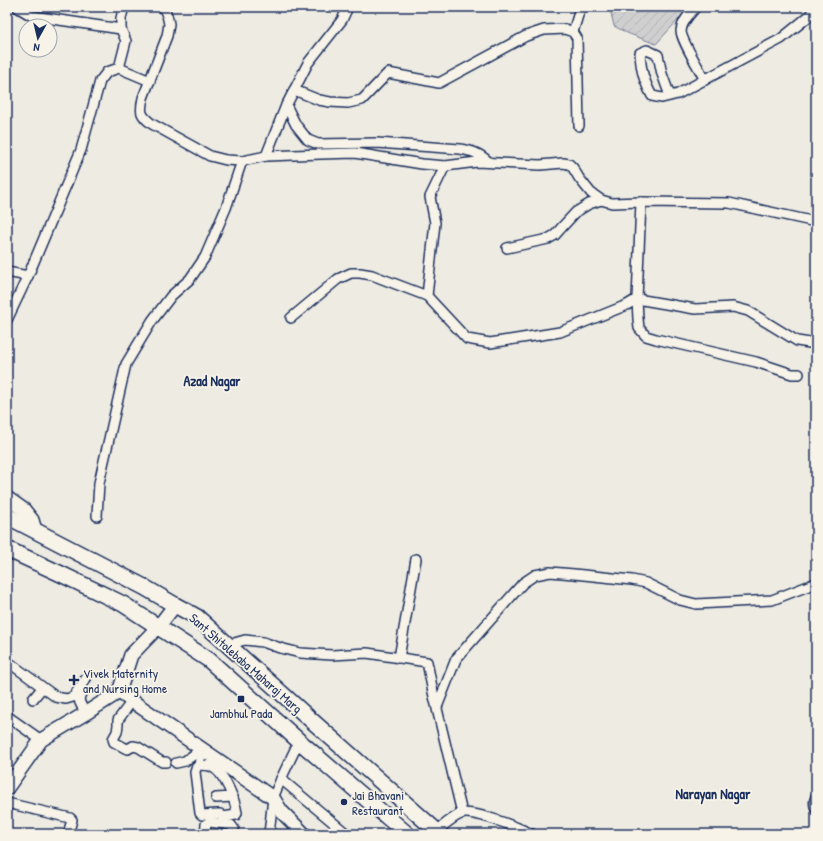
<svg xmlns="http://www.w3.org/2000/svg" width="823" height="841" viewBox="0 0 823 841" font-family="'Patrick Hand',sans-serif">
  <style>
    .garden { fill: url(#garden-furrows); stroke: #757f96 }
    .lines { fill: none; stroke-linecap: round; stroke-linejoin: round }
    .street-casing { stroke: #1b2f5e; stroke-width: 12 }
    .secondary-casing { stroke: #1b2f5e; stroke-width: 16 }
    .primary-casing { stroke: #1b2f5e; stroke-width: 18 }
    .street { stroke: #f7f3e8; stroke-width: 9 }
    .secondary { stroke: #f7f3e8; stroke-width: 13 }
    .primary { stroke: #f7f3e8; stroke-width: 15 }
    .poi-dot { fill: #1b2f5e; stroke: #f7f3e8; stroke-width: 1.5 }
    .labels { text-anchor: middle; stroke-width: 3.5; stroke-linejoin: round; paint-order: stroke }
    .street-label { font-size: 13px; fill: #1b2f5e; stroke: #f7f3e8 }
    .poi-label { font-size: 13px; fill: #1b2f5e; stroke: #f7f3e8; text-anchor: start }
    .neighbourhood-label { font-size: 14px; font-weight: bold; fill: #1b2f5e; stroke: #f7f3e8 }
  </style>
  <defs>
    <pattern id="garden-furrows" width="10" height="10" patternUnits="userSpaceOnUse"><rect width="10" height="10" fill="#cfcfcf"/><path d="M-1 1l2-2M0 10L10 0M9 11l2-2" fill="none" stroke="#b1b2b4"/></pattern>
  </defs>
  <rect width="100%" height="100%" fill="#eeebe2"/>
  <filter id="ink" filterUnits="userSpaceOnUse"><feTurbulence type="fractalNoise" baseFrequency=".025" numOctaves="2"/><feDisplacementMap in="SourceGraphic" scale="8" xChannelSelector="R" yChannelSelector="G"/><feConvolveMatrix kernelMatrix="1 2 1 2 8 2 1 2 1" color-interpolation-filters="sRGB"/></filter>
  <g filter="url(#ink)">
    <polygon class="garden" points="611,7 690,7 656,44 627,33 614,26 610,9"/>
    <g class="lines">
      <g class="street-casing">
        <g id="street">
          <polyline points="17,7 32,16 121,29"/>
          <path d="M163,7L167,15L169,24L167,36L143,98C140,112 140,115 152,124L210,156L226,160L242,161L266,156L321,154L355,153L422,164L445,166L477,162L540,165L563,163L569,164L573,168L579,178L591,193L601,200L612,203L641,202L729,203L816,222"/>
          <path d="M696,7C690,14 682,21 681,31C681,40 700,70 705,80"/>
          <polyline points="573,32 579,12 582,7"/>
          <polyline points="119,68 126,41 121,29 121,18 124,7"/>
          <polyline points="294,90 319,100 330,102 348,103 362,100 388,73 439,83 526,36 544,30 565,29 573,32 577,38 579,126"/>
          <path d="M670,96L662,74L658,55L647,50L640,53C641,71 644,81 652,96L662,98L678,94L781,39L808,17L816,7"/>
          <path d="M286,105L296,125L308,140L318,144L377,143L460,149C472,151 479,153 489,162"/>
          <polyline points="266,156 285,108 308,63 342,20 348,7"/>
          <polyline points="641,202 637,299 638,319 639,328 646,336 656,339 756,362 792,374 799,374"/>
          <polyline points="507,248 548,239 555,235 563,226 576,212 589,204 601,200"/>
          <polyline points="7,272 28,276"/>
          <polyline points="427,296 435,223 430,197 445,166"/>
          <polyline points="291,318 338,279 351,273 360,273 372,275 427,296 467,339 490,343 560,332 627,305 637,299 695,309 733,307 748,311 797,341 816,344"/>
          <polyline points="7,320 28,276 81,150 100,81 107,72 119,68 150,81"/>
          <polyline points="97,516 99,483 126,364 152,321 171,296 190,279 205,257 226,208 242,161"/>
          <polyline points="227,645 245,640 263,642 280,648 300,653 332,655 367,653 427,662 433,692 462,813"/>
          <polyline points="399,658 416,559"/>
          <polyline points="7,661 56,697 66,699 73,697 87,677"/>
          <path d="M83,690C76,701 80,703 86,713"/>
          <polyline points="33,699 42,688"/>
          <polyline points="132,701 118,720 118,725 117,732 113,739 114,742 125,748 128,749 133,746 138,747 162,762 166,762"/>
          <polyline points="437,707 456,659 523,583 535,575 550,572 574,574 632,580 646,583 680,600 696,604 772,600 816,583"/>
          <polyline points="7,716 41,740"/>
          <polyline points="176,763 185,761 202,749"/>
          <path d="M199,765C203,765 208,765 212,767C224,772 235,800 237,813L236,815L223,817L220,814H217L202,815L200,813L195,772L196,768L199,765L202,749"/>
          <polyline points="281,779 347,834"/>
          <path d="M816,797C814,801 814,805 816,809"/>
          <polyline points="216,798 233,797"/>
          <polyline points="7,803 70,818 72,820 68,834"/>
          <polyline points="205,834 206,824 210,822 231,825 234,829 234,834"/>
          <polyline points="269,834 273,798 281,779 299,741"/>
          <path d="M433,834C442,827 451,818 461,814C472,809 519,828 532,834"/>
        </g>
      </g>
      <g class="secondary-casing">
        <g id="secondary">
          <polyline points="7,498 24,510 32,520 35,530"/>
          <polyline points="119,692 273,798 281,811 304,834"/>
          <polyline points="119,692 131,655 158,627 175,605"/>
          <polyline points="7,788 41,740 86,713 119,692"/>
        </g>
      </g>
      <g class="primary-casing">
        <g id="primary">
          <polyline points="7,516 144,587 175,605 197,617 310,719 440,834"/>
          <polyline points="7,549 61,574 123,604 209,660 299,741 407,834"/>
        </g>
      </g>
      <use href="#street" class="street"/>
      <use href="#secondary" class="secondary"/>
      <use href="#primary" class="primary"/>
    </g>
  </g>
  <g class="poi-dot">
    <path d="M72 674h4v4h4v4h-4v4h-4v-4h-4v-4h4z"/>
    <rect x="237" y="695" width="8" height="8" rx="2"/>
    <circle cx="344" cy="802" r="4"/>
  </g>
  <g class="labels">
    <g class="street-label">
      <text transform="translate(246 663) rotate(41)" y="5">Sant Shitolebaba Maharaj Marg</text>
    </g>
    <g class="poi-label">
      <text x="83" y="678">Vivek Maternity<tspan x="83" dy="15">and Nursing Home</tspan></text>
      <text x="241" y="718" text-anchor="middle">Jambhul Pada</text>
      <text x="352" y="800">Jai Bhavani<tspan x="352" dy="15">Restaurant</tspan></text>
    </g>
    <g class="neighbourhood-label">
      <text x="212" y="386">Azad Nagar</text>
      <text x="713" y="799">Narayan Nagar</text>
    </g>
  </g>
  <rect width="823" height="841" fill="none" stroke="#f7f3e8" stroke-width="24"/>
  <rect x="12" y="12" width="799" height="817" fill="none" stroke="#1b2f5e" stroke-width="1.5" filter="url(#ink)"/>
  <g transform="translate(38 38) rotate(188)"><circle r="19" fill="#f7f3e8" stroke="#9fa5b1"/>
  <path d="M0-3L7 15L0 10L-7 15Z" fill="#1b2f5e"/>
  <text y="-6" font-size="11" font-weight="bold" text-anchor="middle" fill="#1b2f5e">N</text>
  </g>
</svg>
